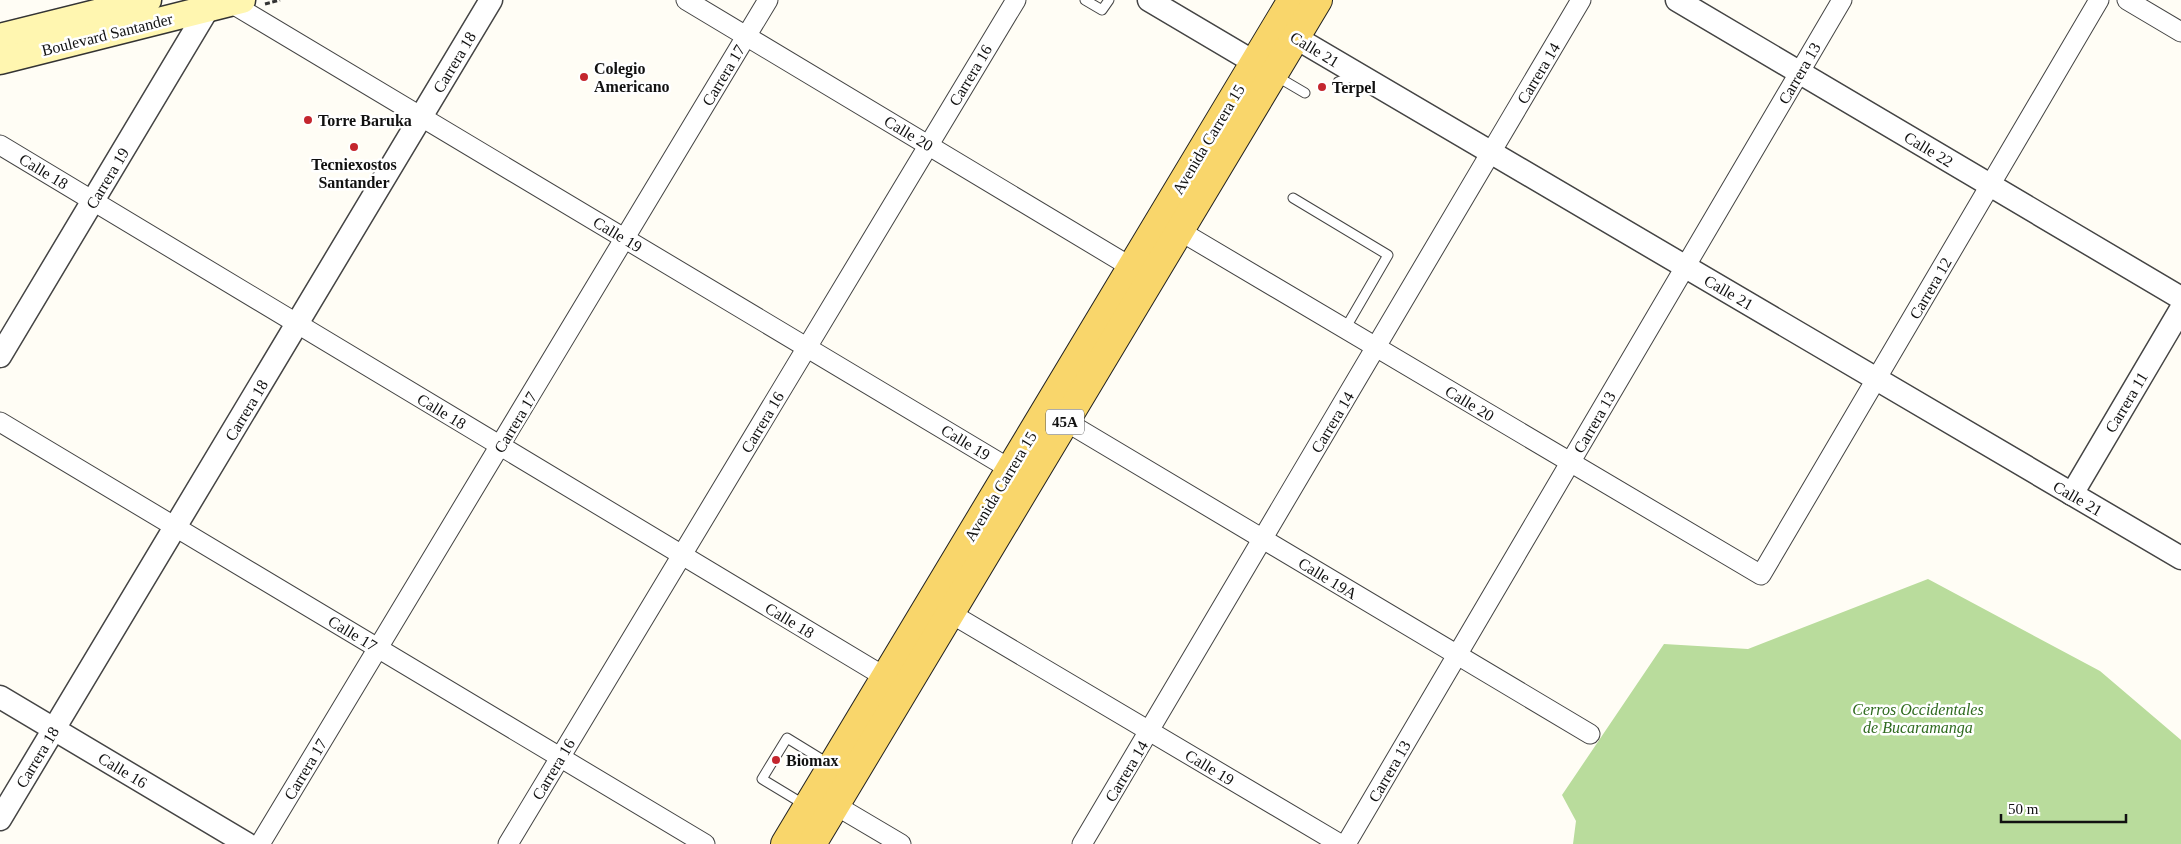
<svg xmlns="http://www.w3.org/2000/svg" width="2181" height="844" viewBox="0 0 2181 844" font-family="'Times New Roman',serif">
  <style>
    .forest { fill: #b9dc9c }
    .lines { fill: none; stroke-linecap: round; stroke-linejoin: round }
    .service-casing { stroke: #444; stroke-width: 11 }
    .minor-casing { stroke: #444; stroke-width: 21 }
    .tertiary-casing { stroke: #444; stroke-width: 25 }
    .secondary-casing { stroke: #333; stroke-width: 29 }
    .primary-casing { stroke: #222; stroke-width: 30 }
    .path { stroke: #333; stroke-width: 3; stroke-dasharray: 5 2.5; stroke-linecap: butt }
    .service { stroke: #fff; stroke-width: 9 }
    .minor { stroke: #fff; stroke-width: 19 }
    .tertiary { stroke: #fff; stroke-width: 22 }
    .secondary { stroke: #fff6b0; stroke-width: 26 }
    .primary { stroke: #f9d66b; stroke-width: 28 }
    .poi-dot { fill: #c4262e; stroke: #fff; stroke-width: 2 }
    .labels { text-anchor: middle; stroke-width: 5; stroke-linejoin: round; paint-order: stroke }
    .shield { fill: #fff; stroke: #585858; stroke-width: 1 }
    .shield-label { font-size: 15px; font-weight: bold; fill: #111 }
    .street-label { font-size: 16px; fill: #111; stroke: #fff }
    .poi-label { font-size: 16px; font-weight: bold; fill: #111; stroke: #fff; text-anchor: start }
    .park-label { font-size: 16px; font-style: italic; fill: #2f6b1f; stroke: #fff }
  </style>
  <rect width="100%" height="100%" fill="#fffdf5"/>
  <polygon class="forest" points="1928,579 2100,671 2181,740 2181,844 1573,844 1576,821 1562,795 1664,644 1748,649"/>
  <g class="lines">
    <g class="service-casing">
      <g id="service">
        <polyline points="1085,0 1102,10 1109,0"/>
        <polyline points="1276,76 1305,93"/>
        <polyline points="1338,82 1354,76"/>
        <polyline points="1293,198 1388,255 1345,329"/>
        <polyline points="805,805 762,779 787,738 831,765"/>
      </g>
    </g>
    <g class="minor-casing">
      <g id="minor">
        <polyline points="226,0 1010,469"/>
        <polyline points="686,0 1131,267"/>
        <polyline points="2127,0 2181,32"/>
        <polyline points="0,145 885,677"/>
        <polyline points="1180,231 1761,575 2099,0"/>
        <polyline points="1065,421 1590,734"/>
        <polyline points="0,422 705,844"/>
        <polyline points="950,613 1340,844"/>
        <polyline points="835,805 901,844"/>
        <polyline points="260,844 768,0"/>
        <polyline points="508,844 1016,0"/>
        <polyline points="1082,844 1581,0"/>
        <polyline points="1346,844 1842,0"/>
      </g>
    </g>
    <g class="tertiary-casing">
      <g id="tertiary">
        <polyline points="1149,0 1269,71"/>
        <polyline points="1677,0 2181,298"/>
        <polyline points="1281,29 2181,558"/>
        <polyline points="0,356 213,0"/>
        <polyline points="2072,494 2181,309"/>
        <polyline points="0,697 247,844"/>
        <polyline points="0,819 491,0"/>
      </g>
    </g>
    <g class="secondary-casing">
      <g id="secondary">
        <polyline points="0,37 148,0"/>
        <polyline points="0,61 242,0"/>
      </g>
    </g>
    <g class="primary-casing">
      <g id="primary">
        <polyline points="785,844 1292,0"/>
        <polyline points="812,844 1318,0"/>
      </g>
    </g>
    <polyline class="path" points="265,4 280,0"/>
    <use href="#service" class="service"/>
    <use href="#minor" class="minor"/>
    <use href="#tertiary" class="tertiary"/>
    <use href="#secondary" class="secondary"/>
    <use href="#primary" class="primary"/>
  </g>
  <g class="poi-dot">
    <circle cx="584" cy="77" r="5"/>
    <circle cx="1322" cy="87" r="5"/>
    <circle cx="308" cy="120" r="5"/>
    <circle cx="354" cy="147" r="5"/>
    <circle cx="776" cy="760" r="5"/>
  </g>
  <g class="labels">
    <rect class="shield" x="1046" y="409.5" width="38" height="25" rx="4"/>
    <g class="shield-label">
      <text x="1065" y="427">45A</text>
    </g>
    <g class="street-label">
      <text transform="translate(107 34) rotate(-14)" y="6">Boulevard Santander</text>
      <text transform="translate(1315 49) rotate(31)" y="6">Calle 21</text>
      <text transform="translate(454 62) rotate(-59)" y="6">Carrera 18</text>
      <text transform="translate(1538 73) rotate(-59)" y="6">Carrera 14</text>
      <text transform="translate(1799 73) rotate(-60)" y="6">Carrera 13</text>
      <text transform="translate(723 75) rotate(-59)" y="6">Carrera 17</text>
      <text transform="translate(970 75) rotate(-59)" y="6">Carrera 16</text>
      <text transform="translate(909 133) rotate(31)" y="6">Calle 20</text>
      <text transform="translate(1208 139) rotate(-59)" y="6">Avenida Carrera 15</text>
      <text transform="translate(1929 149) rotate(31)" y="6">Calle 22</text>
      <text transform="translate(44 171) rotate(31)" y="6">Calle 18</text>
      <text transform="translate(107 178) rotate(-59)" y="6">Carrera 19</text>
      <text transform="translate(618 234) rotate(31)" y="6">Calle 19</text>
      <text transform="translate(1930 288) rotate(-60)" y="6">Carrera 12</text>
      <text transform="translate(1729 292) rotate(30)" y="6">Calle 21</text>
      <text transform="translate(2126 402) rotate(-59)" y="6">Carrera 11</text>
      <text transform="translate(1470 403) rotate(31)" y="6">Calle 20</text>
      <text transform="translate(246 410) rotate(-59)" y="6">Carrera 18</text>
      <text transform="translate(442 411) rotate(31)" y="6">Calle 18</text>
      <text transform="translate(515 422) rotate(-59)" y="6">Carrera 17</text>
      <text transform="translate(762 422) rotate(-59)" y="6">Carrera 16</text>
      <text transform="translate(1332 422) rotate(-59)" y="6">Carrera 14</text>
      <text transform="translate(1594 422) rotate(-60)" y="6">Carrera 13</text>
      <text transform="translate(966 442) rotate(31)" y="6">Calle 19</text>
      <text transform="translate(1000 486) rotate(-59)" y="6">Avenida Carrera 15</text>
      <text transform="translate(2078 498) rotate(30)" y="6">Calle 21</text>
      <text transform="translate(1328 578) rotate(31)" y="6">Calle 19A</text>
      <text transform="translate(790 620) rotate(31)" y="6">Calle 18</text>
      <text transform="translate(353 633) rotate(31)" y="6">Calle 17</text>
      <text transform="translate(37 757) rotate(-59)" y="6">Carrera 18</text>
      <text transform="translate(1210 767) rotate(31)" y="6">Calle 19</text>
      <text transform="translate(305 769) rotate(-59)" y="6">Carrera 17</text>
      <text transform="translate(553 769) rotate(-59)" y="6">Carrera 16</text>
      <text transform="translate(123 770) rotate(31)" y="6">Calle 16</text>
      <text transform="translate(1126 771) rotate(-59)" y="6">Carrera 14</text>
      <text transform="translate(1389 771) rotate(-60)" y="6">Carrera 13</text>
    </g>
    <g class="poi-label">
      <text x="594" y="74">Colegio<tspan x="594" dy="18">Americano</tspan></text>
      <text x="1332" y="93">Terpel</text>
      <text x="318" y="126">Torre Baruka</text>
      <text x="354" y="170" text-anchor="middle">Tecniexostos<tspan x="354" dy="18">Santander</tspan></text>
      <text x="786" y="766">Biomax</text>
    </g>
    <g class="park-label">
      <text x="1918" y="715">Cerros Occidentales<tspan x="1918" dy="18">de Bucaramanga</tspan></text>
    </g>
  </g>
  <path d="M2001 814v8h125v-8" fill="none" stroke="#111111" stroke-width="2.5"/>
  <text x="2008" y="814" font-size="15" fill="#111111" stroke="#ffffff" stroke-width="4" paint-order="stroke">50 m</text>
</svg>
